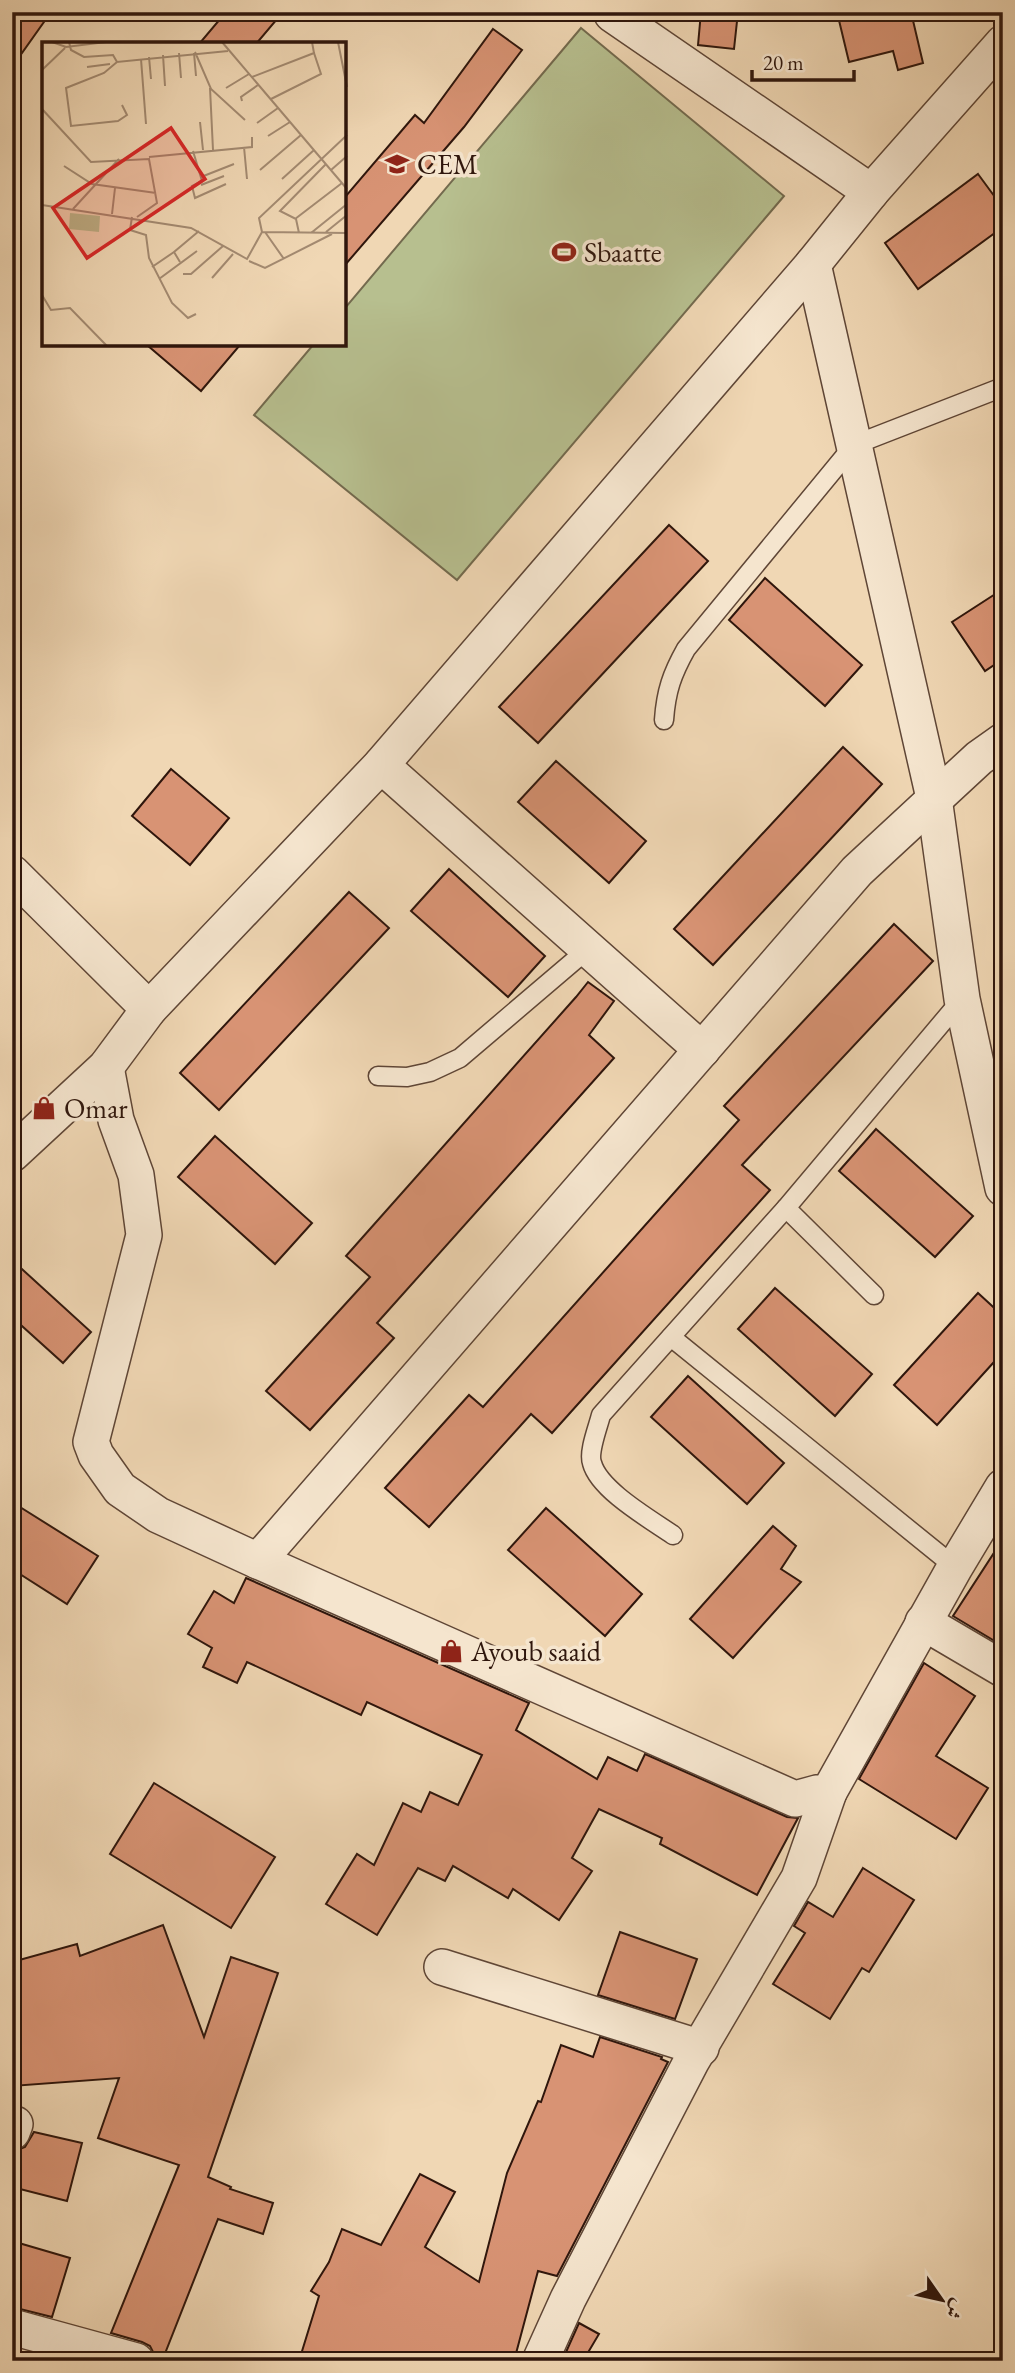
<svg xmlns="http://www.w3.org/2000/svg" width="1015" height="2373" viewBox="0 0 1015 2373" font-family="'EB Garamond',Amiri,serif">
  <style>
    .green { fill: #b7bf8f; stroke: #736a4e; stroke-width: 2 }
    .building { fill: #d89374; stroke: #2f160c; stroke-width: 2 }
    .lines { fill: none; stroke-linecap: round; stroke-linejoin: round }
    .service-casing { stroke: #5f4636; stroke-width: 21 }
    .minor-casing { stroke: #5f4636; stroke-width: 38 }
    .service { stroke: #f5e5ce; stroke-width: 18 }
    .minor { stroke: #f5e5ce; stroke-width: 35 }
    .labels { text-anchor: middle; stroke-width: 7; stroke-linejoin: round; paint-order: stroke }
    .poi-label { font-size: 28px; fill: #2f160c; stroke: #f5e5ce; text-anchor: start }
    .inset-road { fill: none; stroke: #a38a71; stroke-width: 2 }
    .view { fill: #d62828; fill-opacity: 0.15; stroke: #d62828; stroke-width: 3.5 }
    .inset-edge { fill: none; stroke: #2f160c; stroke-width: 3.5 }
  </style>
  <rect width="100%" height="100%" fill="#f0d7b4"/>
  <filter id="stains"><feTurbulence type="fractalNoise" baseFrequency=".00286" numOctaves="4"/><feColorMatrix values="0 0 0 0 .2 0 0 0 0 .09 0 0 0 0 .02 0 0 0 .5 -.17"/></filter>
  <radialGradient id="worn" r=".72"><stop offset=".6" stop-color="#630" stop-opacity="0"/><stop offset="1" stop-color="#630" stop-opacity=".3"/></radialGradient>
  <polygon class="green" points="581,28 784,196 457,580 254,415 313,345 345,345 345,308"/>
  <g class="building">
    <polygon points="12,12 51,12 12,67"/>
    <polygon points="226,12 283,12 256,44 199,44"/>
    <polygon points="701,12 738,12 734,49 698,45"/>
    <polygon points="837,12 911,12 923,63 898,70 893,51 849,62"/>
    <polygon points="493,29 522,50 464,127 345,265 345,197 415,115 424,123"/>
    <polygon points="978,174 1003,208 1003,227 918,289 885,243"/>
    <polygon points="147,345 240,345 201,391"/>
    <polygon points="669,525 708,561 538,743 499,707"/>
    <polygon points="765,578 862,665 825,706 729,620"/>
    <polygon points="1003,589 1003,659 985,671 952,622"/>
    <polygon points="843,747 882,784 713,965 674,929"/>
    <polygon points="556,761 646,841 609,883 518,802"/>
    <polygon points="171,769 229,818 190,865 132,816"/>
    <polygon points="449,869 545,956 508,997 411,911"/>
    <polygon points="349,892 389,928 219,1110 180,1073"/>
    <polygon points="894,924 933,961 742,1165 770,1190 552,1433 531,1414 429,1527 385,1488 469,1395 483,1407 739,1120 724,1106"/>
    <polygon points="588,982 614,1001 589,1035 614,1058 377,1323 394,1338 310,1430 266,1391 370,1277 346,1256 576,997"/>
    <polygon points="876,1129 973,1216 935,1257 839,1171"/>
    <polygon points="215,1136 312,1223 275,1264 178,1177"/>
    <polygon points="12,1260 91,1332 63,1363 12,1317"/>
    <polygon points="775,1288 872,1374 835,1416 738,1329"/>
    <polygon points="978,1293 1003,1316 1003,1352 937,1425 894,1385"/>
    <polygon points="688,1376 784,1463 747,1504 651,1417"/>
    <polygon points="12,1502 98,1556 67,1604 12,1569"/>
    <polygon points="546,1508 642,1594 605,1636 508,1550"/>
    <polygon points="773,1526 796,1546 781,1569 801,1582 733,1658 690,1619"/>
    <polygon points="1003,1539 1003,1646 953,1616"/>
    <polygon points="246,1578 529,1703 516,1730 597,1779 608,1757 637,1771 645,1754 787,1817 798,1818 757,1895 660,1844 662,1838 599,1809 572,1858 592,1871 559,1920 513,1889 508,1898 453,1866 445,1881 418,1868 377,1935 326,1904 357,1854 374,1865 403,1803 421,1812 430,1792 458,1805 482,1755 367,1702 361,1715 247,1662 237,1683 203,1667 212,1648 188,1634 214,1591 234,1603"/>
    <polygon points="924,1663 975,1696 936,1756 988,1788 956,1839 859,1779"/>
    <polygon points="154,1783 275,1857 231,1928 110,1854"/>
    <polygon points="863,1868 914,1900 869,1972 862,1968 830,2019 773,1984 805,1933 794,1926 808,1902 833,1917"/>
    <polygon points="163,1925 204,2037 231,1957 278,1973 208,2177 231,2187 230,2189 273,2203 263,2234 218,2219 164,2356 153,2352 150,2346 142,2342 111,2333 179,2165 98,2138 119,2078 12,2086 12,1962 77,1944 80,1956"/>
    <polygon points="620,1932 697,1959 675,2019 598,1995"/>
    <polygon points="600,2037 662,2057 661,2059 668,2062 557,2276 538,2271 514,2361 299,2361 319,2296 311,2291 329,2262 342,2229 381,2245 420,2174 455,2192 425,2247 479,2282 507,2173 538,2101 541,2102 561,2045 593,2057"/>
    <polygon points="34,2132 82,2143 67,2201 12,2187 12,2152 25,2147"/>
    <polygon points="12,2241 70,2258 52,2317 12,2307"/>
    <polygon points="579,2323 599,2334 583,2361 562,2361"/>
  </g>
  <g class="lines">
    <g class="service-casing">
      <g id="service">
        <path d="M664,720C666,691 672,674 686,649L854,445L1003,387"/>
        <polyline points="378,1076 407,1077 430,1072 460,1058 588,949"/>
        <polyline points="786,1208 874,1295"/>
        <polyline points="671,1337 955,1567"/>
        <path d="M673,1535C650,1519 599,1490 592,1463C588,1452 598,1427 601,1415L786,1208L962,999"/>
      </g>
    </g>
    <g class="minor-casing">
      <g id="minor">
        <polyline points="612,14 871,192"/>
        <polyline points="813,264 934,798 962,999 1003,1188"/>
        <polyline points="381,765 702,1050"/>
        <polyline points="12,873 149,1009"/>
        <polyline points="106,1067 116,1120 136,1175 144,1235 91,1442 96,1455 120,1489 158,1515 258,1561 795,1799 817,1793 829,1792 955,1567 1003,1487"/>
        <polyline points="12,1154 106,1067 149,1009 381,765 813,264 871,192 1003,43"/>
        <polyline points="258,1561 857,871 979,758 1003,741"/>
        <polyline points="923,1622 1003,1669"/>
        <polyline points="442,1967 701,2048"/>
        <polyline points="12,2123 15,2124 12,2132"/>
        <polyline points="12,2327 136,2361"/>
        <polyline points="540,2361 568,2299 691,2062 799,1878 829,1792"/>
      </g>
    </g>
    <use href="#service" class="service"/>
    <use href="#minor" class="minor"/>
  </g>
  <defs>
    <g id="school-bare" transform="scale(1.89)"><path d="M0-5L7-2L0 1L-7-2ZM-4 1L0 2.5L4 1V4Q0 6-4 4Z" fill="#8f2418" stroke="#f5e5ce" stroke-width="2.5" paint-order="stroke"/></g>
    <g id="stadium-bare" transform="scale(1.89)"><path d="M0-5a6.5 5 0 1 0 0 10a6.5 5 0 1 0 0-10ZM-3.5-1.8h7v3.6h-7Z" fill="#8f2418" stroke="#f5e5ce" stroke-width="2.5" paint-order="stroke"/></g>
    <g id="shop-bare" transform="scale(1.89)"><path d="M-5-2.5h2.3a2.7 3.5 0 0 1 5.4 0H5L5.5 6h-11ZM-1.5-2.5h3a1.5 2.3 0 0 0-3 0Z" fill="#8f2418" stroke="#f5e5ce" stroke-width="2.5" paint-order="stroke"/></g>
  </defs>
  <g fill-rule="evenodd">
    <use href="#school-bare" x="397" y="164"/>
    <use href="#stadium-bare" x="564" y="252"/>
    <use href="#shop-bare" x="44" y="1108"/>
    <use href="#shop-bare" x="451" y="1651"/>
  </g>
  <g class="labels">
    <g class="poi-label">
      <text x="417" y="174">CEM</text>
      <text x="584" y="262">Sbaatte</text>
      <text x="64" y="1118">Omar</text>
      <text x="471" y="1661">Ayoub saaid</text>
    </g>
  </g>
  <g transform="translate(42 42)">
    <rect width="304" height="304" fill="#f0d7b4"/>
    <path d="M28,171L58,174L57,190L27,187Z" fill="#b7bf8f"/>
    <path class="inset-road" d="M10,0L24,5L64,0M27,0L29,8L42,15L71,13L75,20L186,9M180,0L305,147M296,0L305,45M153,10L169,47L203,78M137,11L139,36M152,11L154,34M121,13L123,44M107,15L109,37M99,17L104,82M75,20L62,31L24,46L29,84L76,79L85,73L80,63M45,25L68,22M0,28L23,6M210,35L272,11L270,0M168,46L171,108M184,46L207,32M229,57L279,32L272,11M200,59L199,55L216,43M0,67L49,120L107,117L115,161L95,175M158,80L161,108M215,81L236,66M226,94L248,80M202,105L205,137M151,109L160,139L150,144L153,156L184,142M107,115L210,105V95M22,124L50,142L114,151M218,128L259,93M289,128L305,114M159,135L192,122M240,137L272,108M159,143L182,134M0,163L149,186L205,217L220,190L305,191M31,167L77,117M70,172L73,146M90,175L88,188L104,193L107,216L130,261L146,276L154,272M253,177L300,141M220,190L217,176L305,93M223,190L242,217M284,190L305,173M257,191L254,177L238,169L284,122M269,191L305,162M207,219L223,226L290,192M138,220L132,210L157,189M110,225L132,210M141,232H149L181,204M170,236L191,212M117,237L155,209M0,253L9,268L28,266L65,304"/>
    <path class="view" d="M129,86L163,137L45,216L11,166Z"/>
    <rect width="304" height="304" class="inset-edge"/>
  </g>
  <rect width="1015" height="2373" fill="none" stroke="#f0d7b4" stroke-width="42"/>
  <rect x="14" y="14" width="987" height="2345" fill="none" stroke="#2f160c" stroke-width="3.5"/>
  <rect x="21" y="21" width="973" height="2331" fill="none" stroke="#2f160c" stroke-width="2"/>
  <g transform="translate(942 2300) rotate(124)" stroke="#f5e5ce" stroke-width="5" paint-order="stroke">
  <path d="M0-5L12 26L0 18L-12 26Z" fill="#2f160c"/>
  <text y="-10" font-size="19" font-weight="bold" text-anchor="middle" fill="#2f160c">ش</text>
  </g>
  <path d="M752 70v10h102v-10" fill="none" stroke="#2f160c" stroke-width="3.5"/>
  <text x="763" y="70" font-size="21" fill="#2f160c" stroke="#f5e5ce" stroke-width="5" paint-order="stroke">20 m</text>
  <rect width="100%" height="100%" filter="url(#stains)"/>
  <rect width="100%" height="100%" fill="url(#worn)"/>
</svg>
